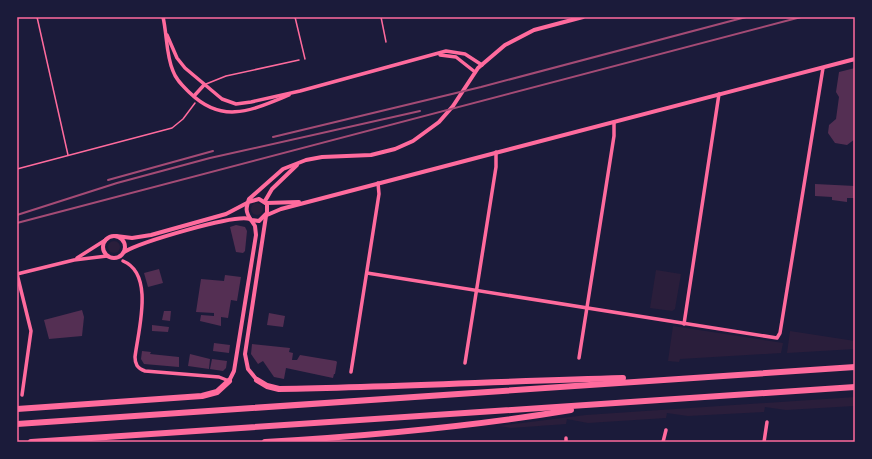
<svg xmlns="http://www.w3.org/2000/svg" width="872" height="459" viewBox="0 0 872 459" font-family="Karla,sans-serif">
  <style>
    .green { fill: #2a1e3b }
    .building { fill: #542f53 }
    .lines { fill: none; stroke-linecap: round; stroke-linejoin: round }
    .service { stroke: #ff6b9d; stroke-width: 1.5 }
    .minor { stroke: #ff6b9d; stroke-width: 3.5 }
    .tertiary { stroke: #ff6b9d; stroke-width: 4 }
    .motorway { stroke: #ff6b9d; stroke-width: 6 }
    .rail { stroke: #a44b75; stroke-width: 2 }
    .neatline { fill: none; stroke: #ff6b9d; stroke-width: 1.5 }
  </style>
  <rect width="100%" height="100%" fill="#1b1b3a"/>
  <g class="green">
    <circle cx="257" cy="209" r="6"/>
    <circle cx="114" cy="247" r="6"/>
    <polygon points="656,270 681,274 675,309 672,311 650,308"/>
    <polygon points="673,326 783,343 781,353 680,359 679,362 668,361"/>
    <polygon points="790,331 855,341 855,349 787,353"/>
    <polygon points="855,397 854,406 786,410 765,407 764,412 688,416 667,413 666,418 588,423 567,419 566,424 511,428 499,426 586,415"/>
  </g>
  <g class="building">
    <polygon points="855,68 855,139 847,145 835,143 828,133 829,125 836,119 839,97 836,92 839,72"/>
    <polygon points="815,184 855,186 855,198 847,198 847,202 832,200 832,197 815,196"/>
    <polygon points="236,225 245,227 247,231 245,251 243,253 236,252 230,227"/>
    <polygon points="159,269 163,283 148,287 144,273"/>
    <polygon points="225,275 241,277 237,301 231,300 228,318 221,317 221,326 200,321 201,315 214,316 214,313 196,312 201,279 224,281"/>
    <polygon points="82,310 84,317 82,336 49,339 44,320"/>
    <polygon points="164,311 171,311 170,321 162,320"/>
    <polygon points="269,313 285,316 283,327 267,325"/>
    <polygon points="152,325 169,327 168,332 152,331"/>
    <polygon points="214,343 230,345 229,353 213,351"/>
    <polygon points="252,344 290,348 289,352 293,353 292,360 297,360 300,355 336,361 337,362 335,374 334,374 333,378 286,368 284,379 274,377 263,361 258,364 251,354"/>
    <polygon points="142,351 151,352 150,354 179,357 179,367 144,364 141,359"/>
    <polygon points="190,354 210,359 209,369 188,366"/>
    <polygon points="212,359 227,361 226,368 223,371 210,369"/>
  </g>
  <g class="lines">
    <g class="service">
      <polyline points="37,17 68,155"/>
      <polyline points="295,17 305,59"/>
      <polyline points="381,17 386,42"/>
      <polyline points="206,84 226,76 299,60"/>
      <polyline points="17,169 172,128 183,119 195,103"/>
    </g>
    <g class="minor">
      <path d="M163,17C167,34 166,55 173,71C176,80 183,86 190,93C223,125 252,110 289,95"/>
      <polyline points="167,35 177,58 185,68 222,99 236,104 251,102 300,91 446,51 465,54 482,65"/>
      <polyline points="440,55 456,57 475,72"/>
      <polyline points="194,96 204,85"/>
      <polyline points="77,258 107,239"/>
      <path d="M123,261C155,274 138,331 135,357C135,364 137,368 145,371L219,377L229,381"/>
      <polyline points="367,273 777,338 780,333 823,68"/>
      <polyline points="17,274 31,331 22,395"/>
      <polyline points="17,274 74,260 107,256"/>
      <polyline points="684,324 719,94"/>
      <polyline points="579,358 614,136 614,122"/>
      <polyline points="465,363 496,167 496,152"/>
      <polyline points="351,372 379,194 378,183"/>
      <polyline points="566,442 566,438"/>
      <polyline points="663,442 666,430"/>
      <polyline points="764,442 767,422"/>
    </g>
    <g class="tertiary">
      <polyline points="265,201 272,189 297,165"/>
      <path d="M248,202L259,199L267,204V213L259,221L251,220C245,211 246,208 249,199L283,169L306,160L322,157L371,155L395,149L413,141L439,122L453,106L478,68L505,45L534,30L583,17"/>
      <polyline points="266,203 299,202"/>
      <polyline points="267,215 281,209 855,59"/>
      <circle cx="114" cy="247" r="11"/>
      <polyline points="116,236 132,238 151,235 226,214 247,203"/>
      <path d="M124,252C141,242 234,214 250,219"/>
      <polyline points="257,380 248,369 245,354 266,216"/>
      <polyline points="229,381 234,371 256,235 255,226 251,220"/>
    </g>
    <g class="motorway">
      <path d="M257,380L267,386L279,389C394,387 508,381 623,378"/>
      <polyline points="17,409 202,396 217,392 229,381"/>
      <polyline points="17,424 855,367"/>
      <polyline points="31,442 855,387"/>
      <path d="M265,442C368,436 469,427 571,410"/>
    </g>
    <g class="rail">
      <polyline points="273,137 481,87 746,17"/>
      <polyline points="108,180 213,151"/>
      <polyline points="17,215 117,183 210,158 420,111"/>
      <polyline points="17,223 801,17"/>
    </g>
  </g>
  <rect width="872" height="459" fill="none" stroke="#1b1b3a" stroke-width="36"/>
  <rect x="18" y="18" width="836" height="423" class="neatline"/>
</svg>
